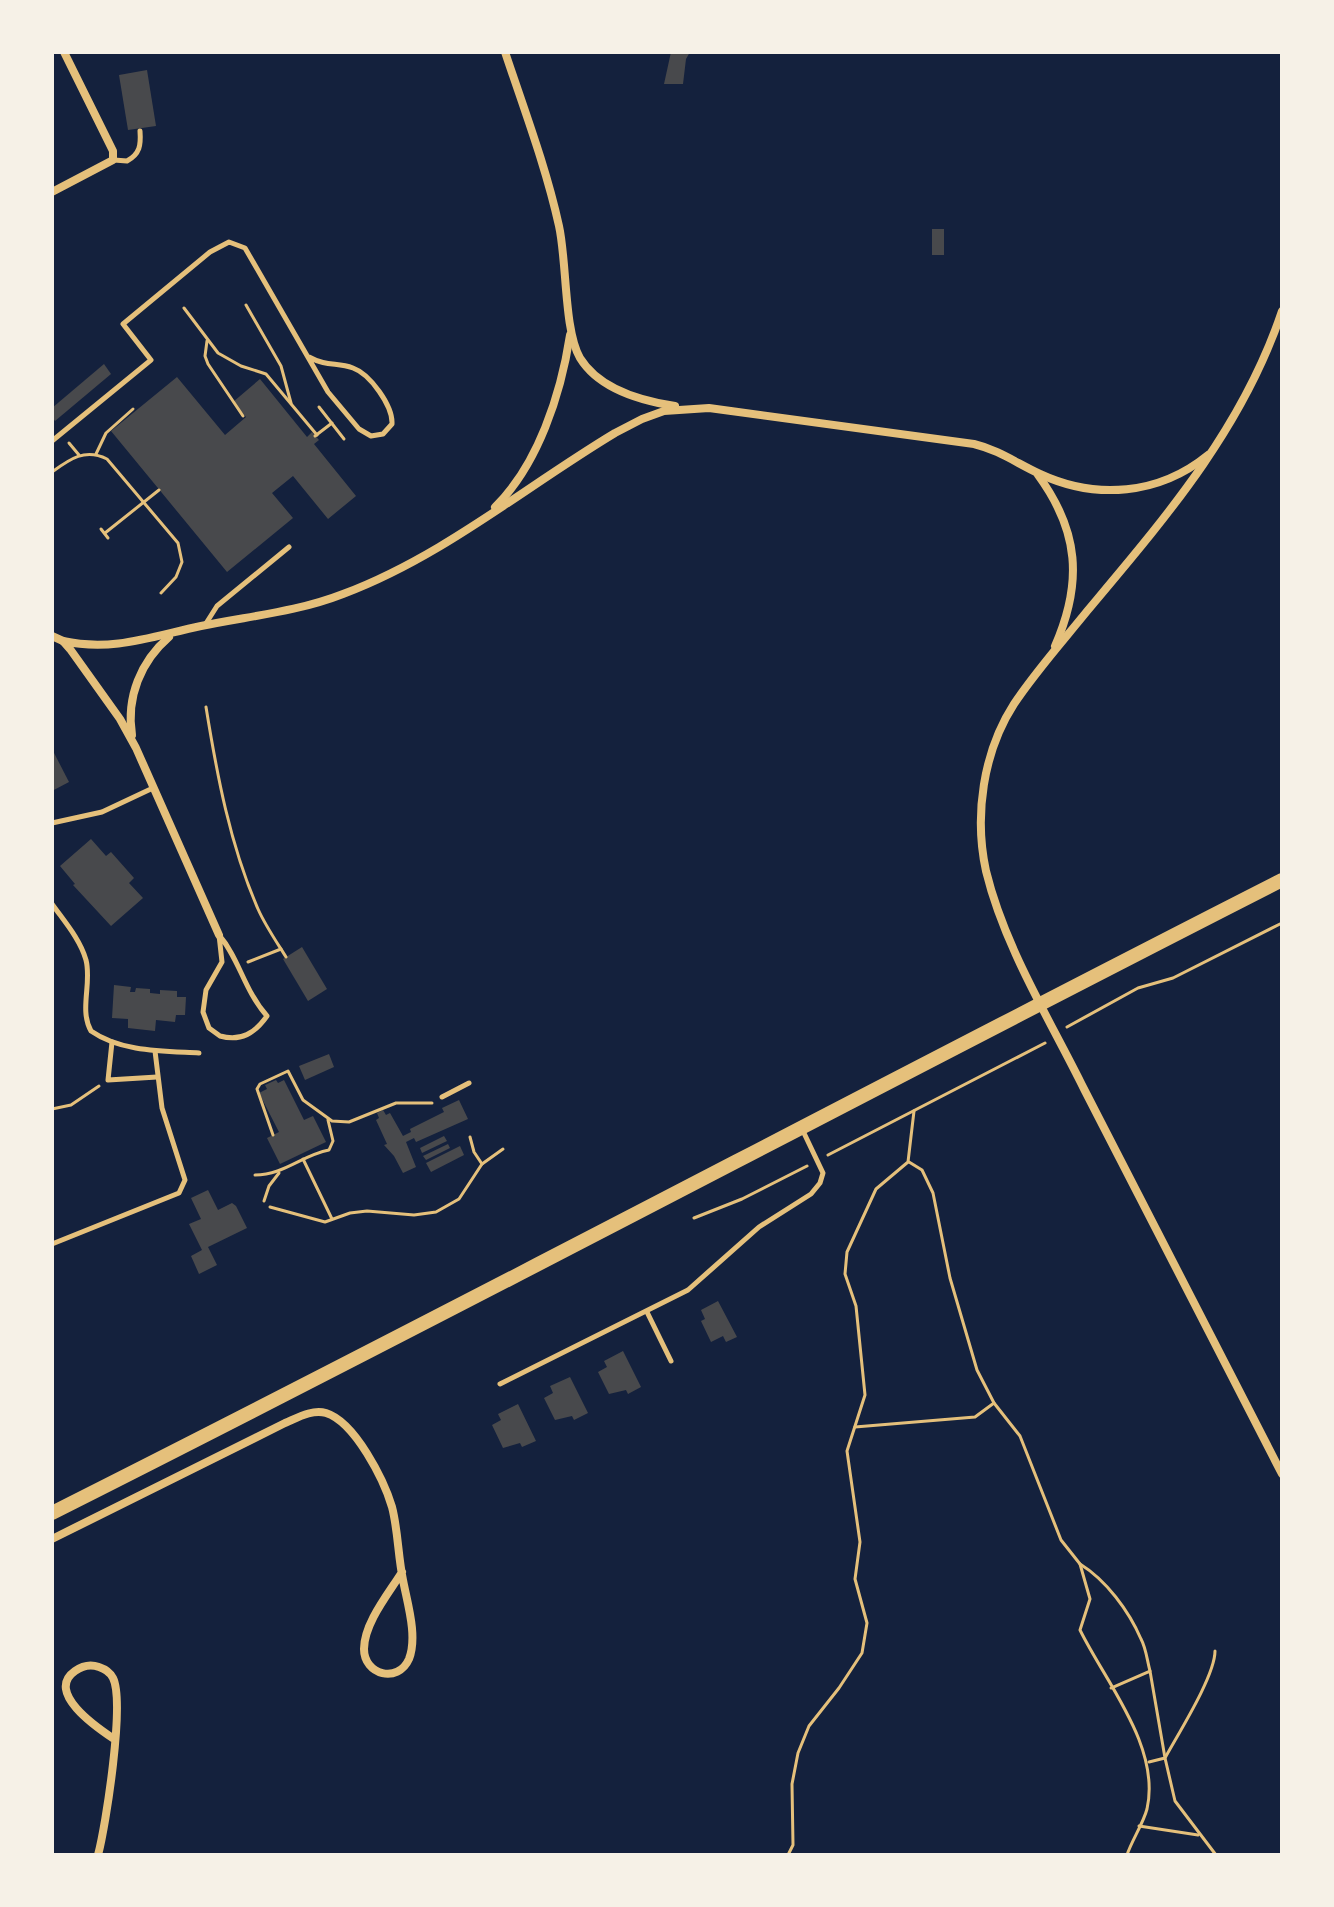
<svg xmlns="http://www.w3.org/2000/svg" width="1334" height="1907" viewBox="0 0 1334 1907" font-family="'Fira Sans Condensed',sans-serif">
  <style>
    .building { fill: #48494c }
    .lines { fill: none; stroke-linecap: round; stroke-linejoin: round }
    .path { stroke: #e5c07b; stroke-width: 3 }
    .service { stroke: #e5c07b; stroke-width: 5 }
    .minor { stroke: #e5c07b; stroke-width: 8 }
    .secondary { stroke: #e5c07b; stroke-width: 14 }
  </style>
  <rect width="100%" height="100%" fill="#14213d"/>
  <g class="building">
    <polygon points="671,52 690,52 686,59 683,84 664,84"/>
    <polygon points="147,70 156,126 128,130 119,75"/>
    <rect x="932" y="229" width="12" height="26"/>
    <polygon points="104,364 111,374 55,421 52,417 52,408"/>
    <polygon points="177,377 225,435 246,417 233,402 260,379 307,437 312,432 319,440 314,444 356,496 328,519 293,476 272,493 293,518 227,572 111,431"/>
    <polygon points="52,749 69,782 52,791"/>
    <polygon points="91,839 106,856 111,852 134,878 129,883 143,898 111,926 73,885 75,884 60,866"/>
    <polygon points="302,947 327,989 308,1001 283,959"/>
    <polygon points="114,985 131,987 130,992 135,992 136,988 150,989 150,993 160,994 160,990 177,991 177,997 186,997 185,1015 176,1015 175,1022 156,1020 155,1031 128,1028 128,1019 112,1018"/>
    <polygon points="329,1054 334,1067 305,1080 299,1066"/>
    <polygon points="276,1080 278,1083 284,1080 304,1120 313,1116 326,1142 280,1164 267,1138 279,1132 259,1093 267,1089 265,1085"/>
    <polygon points="459,1100 468,1119 416,1142 414,1138 406,1142 416,1167 403,1173 394,1156 384,1145 387,1144 376,1120 379,1118 377,1113 383,1110 386,1115 390,1113 403,1136 411,1132 410,1129 444,1112 442,1108"/>
    <polygon points="444,1136 447,1141 422,1153 420,1148"/>
    <polygon points="448,1144 450,1148 426,1160 423,1156"/>
    <polygon points="460,1146 464,1155 431,1172 426,1163"/>
    <polygon points="208,1190 218,1210 232,1203 236,1206 247,1228 208,1247 217,1265 199,1274 191,1256 202,1250 189,1224 201,1219 191,1198"/>
    <polygon points="718,1301 737,1337 726,1342 723,1336 711,1342 701,1321 705,1319 701,1310"/>
    <polygon points="623,1351 641,1387 628,1394 626,1390 609,1394 598,1372 607,1367 604,1361"/>
    <polygon points="570,1377 588,1413 574,1420 572,1416 555,1420 544,1398 553,1393 550,1386"/>
    <polygon points="518,1404 536,1441 522,1447 520,1443 503,1448 492,1425 501,1420 498,1414"/>
  </g>
  <g class="lines">
    <g class="path">
      <polyline points="246,305 281,366 291,403"/>
      <polyline points="184,308 218,353 241,366 266,374 317,435"/>
      <polyline points="207,341 205,356 208,364 243,416"/>
      <polyline points="319,407 344,439"/>
      <polyline points="315,436 332,423"/>
      <polyline points="69,443 79,455"/>
      <polyline points="96,454 106,433 133,409"/>
      <path d="M52,472C70,459 85,448 107,459L178,543L182,562L176,577L161,593"/>
      <polyline points="101,529 108,538"/>
      <polyline points="105,533 159,490"/>
      <path d="M206,707C217,775 230,845 258,909C265,925 276,941 286,957"/>
      <polyline points="248,962 281,949"/>
      <polyline points="1067,1027 1138,988 1173,978 1282,923"/>
      <polyline points="52,1109 71,1105 99,1086"/>
      <polyline points="273,1135 257,1089 260,1084 288,1071 303,1100 332,1121 349,1122 396,1103 432,1103"/>
      <polyline points="470,1137 474,1152 482,1164"/>
      <polyline points="828,1155 1045,1043"/>
      <polyline points="303,1159 332,1219"/>
      <path d="M909,1162L922,1170L933,1193L950,1278L977,1370L994,1403L1020,1436L1061,1540L1080,1564L1090,1599L1080,1630C1106,1683 1161,1747 1147,1809C1143,1824 1132,1840 1127,1855"/>
      <path d="M255,1175C284,1175 302,1155 329,1150L333,1141L328,1120"/>
      <polyline points="264,1201 269,1186 279,1173"/>
      <polyline points="270,1207 325,1222 350,1213 367,1211 414,1215 436,1212 459,1199 482,1164 503,1149"/>
      <polyline points="694,1218 742,1199 807,1166"/>
      <polyline points="855,1427 975,1417 994,1403"/>
      <path d="M1080,1564C1106,1580 1129,1611 1141,1639C1146,1648 1147,1660 1150,1671"/>
      <path d="M1215,1651C1215,1676 1178,1734 1165,1758L1175,1801L1216,1855"/>
      <polyline points="1111,1688 1150,1671 1165,1758 1149,1762"/>
      <polyline points="1139,1826 1198,1835"/>
      <polyline points="788,1855 793,1845 792,1784 798,1753 809,1726 839,1688 862,1653 867,1623 855,1579 860,1542 847,1451 865,1395 856,1306 845,1274 847,1252 876,1189 908,1162 914,1111"/>
    </g>
    <g class="service">
      <path d="M114,160L127,161C140,154 141,145 140,131"/>
      <path d="M52,441L151,360L123,324L210,252L229,242L245,248L328,392L359,429L371,436L383,434L392,424C393,406 370,374 353,368C337,362 327,367 309,357"/>
      <polyline points="205,625 217,606 289,547"/>
      <polyline points="52,823 102,812 153,788"/>
      <path d="M52,904C64,921 80,939 86,960C92,983 79,1010 91,1031C121,1052 163,1051 199,1053"/>
      <path d="M219,935C239,958 244,990 267,1016C255,1033 241,1042 220,1036L209,1028L203,1012L206,990L222,962Z"/>
      <polyline points="112,1042 108,1080 157,1077"/>
      <polyline points="442,1097 469,1083"/>
      <polyline points="52,1244 179,1193 185,1180 162,1108 155,1051"/>
      <polyline points="647,1312 671,1361"/>
      <polyline points="500,1384 688,1290 759,1227 811,1194 820,1183 823,1173 803,1131"/>
    </g>
    <g class="minor">
      <path d="M505,52C524,109 546,167 559,226C567,262 564,331 580,358C599,389 642,401 675,406"/>
      <polyline points="52,192 113,160 113,151 64,52"/>
      <path d="M1282,311C1243,428 1166,517 1088,610C1063,641 1036,671 1014,704C983,752 974,816 986,871C1004,945 1047,1015 1081,1083C1147,1214 1215,1344 1282,1474"/>
      <path d="M1038,475C1079,531 1083,582 1055,646"/>
      <path d="M495,507C538,465 561,394 570,335"/>
      <polyline points="52,636 63,641 70,649 120,719 136,748 219,935"/>
      <path d="M63,641C113,652 153,636 201,626C249,616 297,612 343,594C442,557 525,487 615,433L642,419L664,411L709,408L974,444C999,450 1018,464 1040,474C1096,500 1159,495 1208,455"/>
      <path d="M132,735C126,697 141,661 169,637"/>
      <path d="M52,1539L285,1423C297,1418 312,1409 326,1413C355,1422 384,1480 392,1507C398,1530 398,1556 403,1580C407,1602 418,1636 409,1659C398,1684 364,1675 364,1649C364,1623 389,1593 402,1572"/>
      <path d="M98,1855C106,1825 125,1702 113,1678C110,1672 105,1669 99,1667C91,1664 82,1666 75,1671C45,1692 96,1727 114,1739"/>
    </g>
    <path class="secondary" d="M52,1513C464,1306 871,1089 1282,880"/>
  </g>
  <rect width="1334" height="1907" fill="none" stroke="#f6f1e7" stroke-width="108"/>
</svg>
